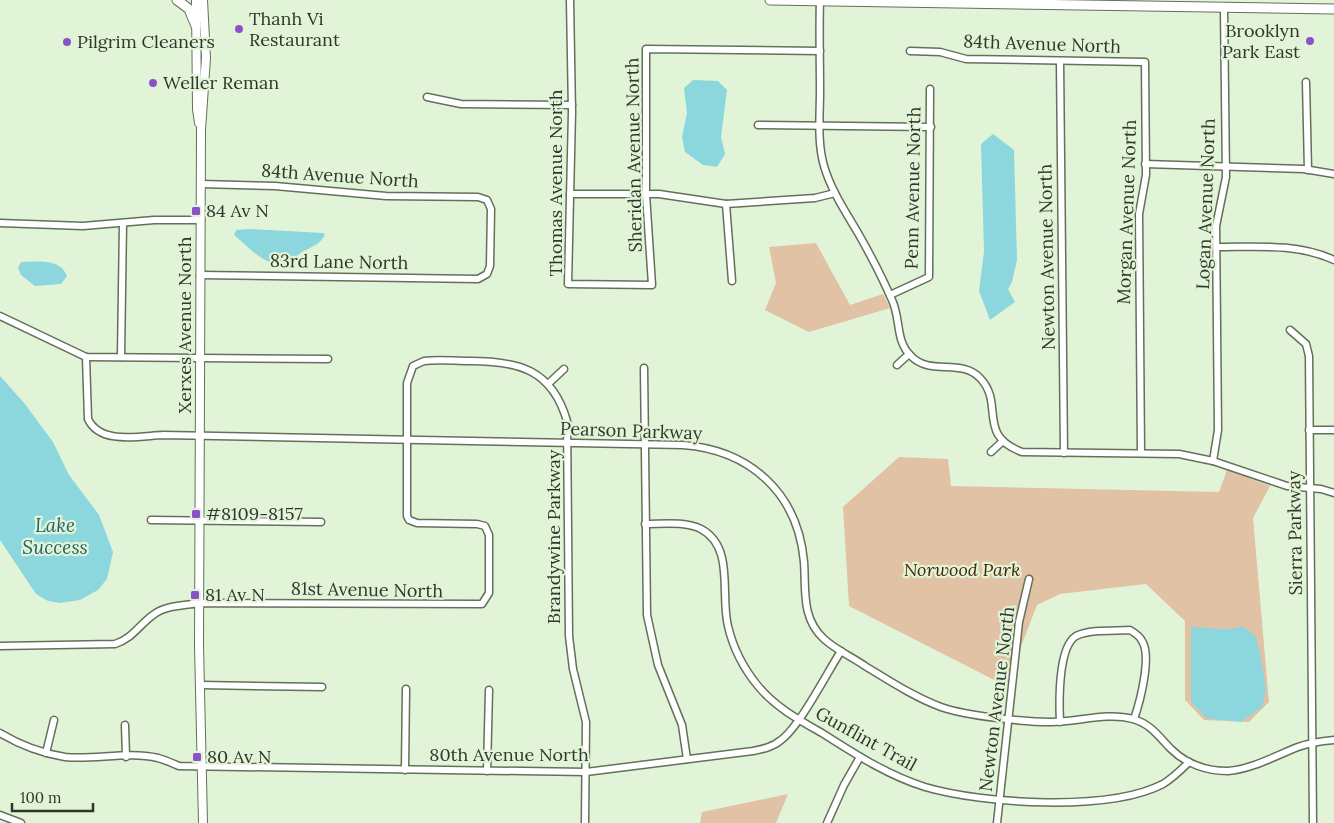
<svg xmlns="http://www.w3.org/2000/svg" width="1334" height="823" viewBox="0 0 1334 823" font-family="Lora,serif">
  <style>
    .green { fill: #e1c2a4 }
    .water { fill: #8bd7dd }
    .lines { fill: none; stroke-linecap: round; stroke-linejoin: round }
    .minor-casing { stroke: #627159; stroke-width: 9 }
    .tertiary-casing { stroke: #627159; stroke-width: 10 }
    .secondary-casing { stroke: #627159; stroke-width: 11 }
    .minor { stroke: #fff; stroke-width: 6 }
    .tertiary { stroke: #fff; stroke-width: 8 }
    .secondary { stroke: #fff; stroke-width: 9 }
    .poi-dot { fill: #8b51c8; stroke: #e2f4d8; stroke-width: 2 }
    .labels { text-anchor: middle; stroke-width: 4.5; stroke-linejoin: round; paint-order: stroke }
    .poi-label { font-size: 18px; fill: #2f362b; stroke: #e2f4d8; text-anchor: start }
    .street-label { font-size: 18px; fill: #2f362b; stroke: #e2f4d8 }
    .park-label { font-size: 18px; font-style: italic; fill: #442704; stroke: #e2f4d8 }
    .water-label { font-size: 19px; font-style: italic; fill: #246267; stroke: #e2f4d8 }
  </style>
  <rect width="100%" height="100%" fill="#e2f4d8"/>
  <g class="green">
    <polygon points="816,243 850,305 883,294 890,308 809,332 765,310 776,283 769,247"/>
    <polygon points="899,457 948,459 951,486 1219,492 1227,470 1270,486 1253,518 1269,702 1249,722 1204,720 1185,700 1185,621 1146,584 1060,594 1037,605 1006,686 849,606 843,507"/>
    <polygon points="788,794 776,823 700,823 702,812"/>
  </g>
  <g class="water">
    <polygon points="693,80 718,81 727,90 721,137 725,154 717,167 703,165 685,152 682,137 687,113 684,88"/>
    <polygon points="993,134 1014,150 1017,260 1012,282 1008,289 1015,302 990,320 979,291 984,252 981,144"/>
    <path d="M250,229L323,233L325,234C321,244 313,246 304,251C298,254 294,260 288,262C268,271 248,246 234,235L236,230Z"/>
    <path d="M21,262C37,262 60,258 67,276L61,284L35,286L21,275L18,268Z"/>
    <polygon points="0,376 25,404 53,442 69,475 99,515 113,552 107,579 98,590 80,600 60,603 48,601 36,594 0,540"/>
    <path d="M1243,626L1256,637L1261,658L1266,690L1262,707L1241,722L1206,718L1191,702V627C1208,627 1229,632 1243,626Z"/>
  </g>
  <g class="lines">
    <g class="minor-casing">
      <g id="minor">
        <polyline points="570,0 572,112 568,284 652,285 646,194 646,49 820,51"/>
        <path d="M820,0C819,30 820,60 820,91C820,115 817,142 824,166C831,190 845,211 858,233C870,254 882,277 892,300C901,319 895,341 911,356C930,376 961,358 980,378C1005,404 976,435 1022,452L1179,454L1213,461L1287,486L1321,489L1334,493"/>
        <polyline points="910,51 940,52 966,59 1145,62 1146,175 1139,214 1141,453"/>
        <polyline points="1060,61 1064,453"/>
        <polyline points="1306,82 1308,170"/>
        <polyline points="427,97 461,104 572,105"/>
        <polyline points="758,125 931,127"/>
        <polyline points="1145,164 1304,169 1334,174"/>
        <polyline points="570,194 659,194 726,204 815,198 835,193"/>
        <polyline points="726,204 732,281"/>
        <polyline points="0,223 83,226 154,220 201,220"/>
        <path d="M1217,247C1257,247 1297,243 1334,260"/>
        <polyline points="200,275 478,279 487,274 490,266 491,209 487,200 478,197 386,196 275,186 201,184"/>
        <polyline points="890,295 929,277 930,89"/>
        <polyline points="0,316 86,357 328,359"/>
        <polyline points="1290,330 1306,344 1309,356 1313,823"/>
        <path d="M86,357L88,419C100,445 140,436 163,435L683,445C750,450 798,493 804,562C806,590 801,618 824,639C836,650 852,657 865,666C890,681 914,697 941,707C966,716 1025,722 1051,722C1078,722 1107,712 1133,719C1151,724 1159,737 1171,749C1186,764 1207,771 1228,771C1252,769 1275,756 1298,747C1309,743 1322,741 1334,740"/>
        <polyline points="121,357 123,223"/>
        <polyline points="897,365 909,354"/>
        <polyline points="644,368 647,615 658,665 682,725 687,759"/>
        <polyline points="548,384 564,369"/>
        <polyline points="1309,430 1334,430"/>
        <polyline points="991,452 1003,441"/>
        <polyline points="1213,461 1218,430 1216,226 1226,177 1224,9"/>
        <polyline points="151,520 321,522"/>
        <path d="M645,524C663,524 685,521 701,529C735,547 720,595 728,626C733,648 744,669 758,686C775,707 799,720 822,733C855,754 887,775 925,787C983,804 1109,812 1163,784C1173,778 1181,770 1189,762"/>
        <path d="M0,646L115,644C132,639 139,625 153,615C166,605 183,606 199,603L482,604L489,593V535L485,526L477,524L417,523L409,520L407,516V383L413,366L424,361C439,359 454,361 470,361C518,361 552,369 567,421L569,636L573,669L586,722L585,823"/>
        <polyline points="200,685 322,687"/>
        <path d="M1060,722C1059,702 1058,647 1076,636C1090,629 1115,631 1130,630C1135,633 1140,636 1142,641C1152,656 1140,702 1134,719"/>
        <polyline points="125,725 126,757"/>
        <path d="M0,733C20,745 41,753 65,757C95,760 128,751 158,758C165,760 172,763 179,766L586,772L753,751C763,749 773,747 781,740C800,726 827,673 841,651"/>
        <polyline points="46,753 54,720"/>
        <polyline points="405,770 406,689"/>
        <polyline points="487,771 489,690"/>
        <polyline points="0,815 21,823"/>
        <polyline points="827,823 844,785 860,757"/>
        <polyline points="997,823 1019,622 1029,579"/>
      </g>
    </g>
    <g class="tertiary-casing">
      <g id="tertiary">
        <polyline points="196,0 197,109 199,123"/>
        <polyline points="203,0 206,58 201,130 199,645 203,823"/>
      </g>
    </g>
    <g class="secondary-casing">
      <g id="secondary">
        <polyline points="177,0 189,9 196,26"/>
        <polyline points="770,0 1334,9"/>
      </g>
    </g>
    <use href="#minor" class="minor"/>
    <use href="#tertiary" class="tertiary"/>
    <use href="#secondary" class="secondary"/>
  </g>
  <g class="poi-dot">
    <circle cx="239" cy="29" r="5"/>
    <circle cx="1310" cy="41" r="5"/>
    <circle cx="67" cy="42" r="5"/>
    <circle cx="153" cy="83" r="5"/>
    <rect x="191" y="206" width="10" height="10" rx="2.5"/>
    <rect x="191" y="509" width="10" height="10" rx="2.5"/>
    <rect x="190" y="590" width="10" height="10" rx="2.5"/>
    <rect x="192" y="752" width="10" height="10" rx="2.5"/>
  </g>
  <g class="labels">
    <g class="poi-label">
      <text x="249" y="25">Thanh Vi<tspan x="249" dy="21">Restaurant</tspan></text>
      <text x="1300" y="37" text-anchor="end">Brooklyn<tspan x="1300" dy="21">Park East</tspan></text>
      <text x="77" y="48">Pilgrim Cleaners</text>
      <text x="163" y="89">Weller Reman</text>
      <text x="206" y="217">84 Av N</text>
      <text x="206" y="520">#8109-8157</text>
      <text x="205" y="601">81 Av N</text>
      <text x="207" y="763">80 Av N</text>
    </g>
    <g class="street-label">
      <text transform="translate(1042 44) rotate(2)" y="6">84th Avenue North</text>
      <text transform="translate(634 155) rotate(-91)" y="6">Sheridan Avenue North</text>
      <text transform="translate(340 176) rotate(4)" y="6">84th Avenue North</text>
      <text transform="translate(556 183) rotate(-90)" y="6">Thomas Avenue North</text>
      <text transform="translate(913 188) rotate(-89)" y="6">Penn Avenue North</text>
      <text transform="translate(1206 204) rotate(-88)" y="6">Logan Avenue North</text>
      <text transform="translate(1127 212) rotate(-88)" y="6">Morgan Avenue North</text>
      <text transform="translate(1047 257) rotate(-91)" y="6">Newton Avenue North</text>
      <text transform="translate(339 262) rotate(1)" y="6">83rd Lane North</text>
      <text transform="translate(185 325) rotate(-90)" y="6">Xerxes Avenue North</text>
      <text transform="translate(631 431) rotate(2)" y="6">Pearson Parkway</text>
      <text transform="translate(1295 533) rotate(-91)" y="6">Sierra Parkway</text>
      <text transform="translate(554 537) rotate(-90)" y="6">Brandywine Parkway</text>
      <text transform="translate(367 590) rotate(1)" y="6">81st Avenue North</text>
      <text transform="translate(997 699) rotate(-83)" y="6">Newton Avenue North</text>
      <text transform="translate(866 739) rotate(29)" y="6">Gunflint Trail</text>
      <text x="509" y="761">80th Avenue North</text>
    </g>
    <g class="park-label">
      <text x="962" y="576">Norwood Park</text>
    </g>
    <g class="water-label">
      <text x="55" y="532">Lake<tspan x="55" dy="22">Success</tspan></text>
    </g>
  </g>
  <path d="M12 803v8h81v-8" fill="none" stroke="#2f362b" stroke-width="2.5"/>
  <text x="20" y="803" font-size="15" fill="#2f362b" stroke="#e2f4d8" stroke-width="4" paint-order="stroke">100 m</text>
</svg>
